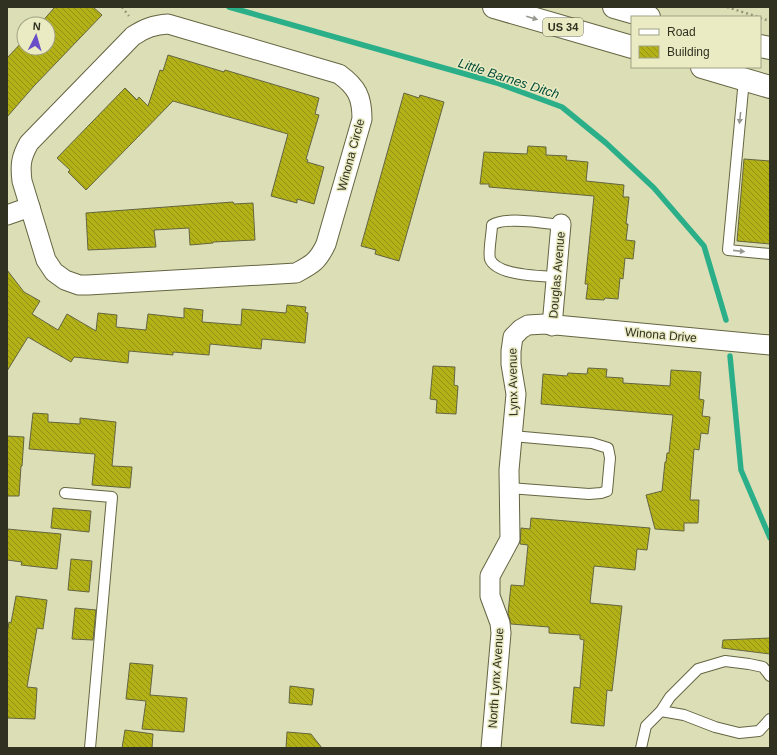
<svg xmlns="http://www.w3.org/2000/svg" width="777" height="755" viewBox="0 0 777 755" font-family="Helvetica,sans-serif">
  <style>
    .lines { fill: none; stroke-linecap: round; stroke-linejoin: round }
    .stream { stroke: #2baf89; stroke-width: 5.5 }
    .building { fill: url(#building-back-hatch); stroke: #646541 }
    .service-casing { stroke: #656542; stroke-width: 12 }
    .minor-casing { stroke: #656542; stroke-width: 21 }
    .trunk-casing { stroke: #656542; stroke-width: 24 }
    .path { stroke: #959679; stroke-width: 2.5; stroke-dasharray: 2 3; stroke-linecap: butt }
    .service { stroke: #fff; stroke-width: 10 }
    .minor { stroke: #fff; stroke-width: 19 }
    .trunk { stroke: #fff; stroke-width: 22 }
    .oneway { fill: #989890 }
    .labels { text-anchor: middle; stroke-width: 3; stroke-linejoin: round; paint-order: stroke }
    .shield { fill: #eaebc3; stroke: #686952; stroke-width: 1 }
    .shield-label { font-size: 11px; font-weight: bold; fill: #313122 }
    .street-label { font-size: 12px; fill: #313122; stroke: #eaebc3 }
    .water-label { font-size: 13px; font-style: italic; fill: #044e3b; stroke: #eaebc3 }
  </style>
  <defs>
    <pattern id="building-back-hatch" width="6" height="6" patternUnits="userSpaceOnUse"><rect width="6" height="6" fill="#b3b118"/><path d="M-1 5l2 2M0 0l6 6M5-1l2 2" fill="none" stroke="#929115"/></pattern>
  </defs>
  <rect width="100%" height="100%" fill="#dcdeb6"/>
  <g class="lines">
    <g class="stream">
      <polyline points="229,7 497,83 562,107 606,143 654,188 704,246 726,320"/>
      <polyline points="730,356 741,470 770,538"/>
    </g>
  </g>
  <g class="building">
    <polygon points="55,7 93,7 102,15 34,86 7,117 7,58 24,40 24,48 48,48 48,24 40,24"/>
    <polygon points="168,55 224,72 225,70 319,98 315,114 319,115 306,159 308,160 307,162 324,167 314,204 297,199 297,203 271,196 288,134 173,101 86,190 68,172 70,170 57,158 125,88 137,100 139,97 148,106 160,70 163,71"/>
    <polygon points="404,93 419,98 420,95 444,102 399,261 375,254 376,250 361,246"/>
    <polygon points="528,146 546,147 546,155 567,156 566,160 588,162 586,181 624,185 623,197 629,197 626,224 628,224 626,240 635,241 633,259 625,258 623,279 620,278 618,299 605,298 604,300 586,299 588,284 585,284 594,196 489,187 489,184 480,184 484,152 527,154"/>
    <polygon points="744,159 770,161 770,244 737,241"/>
    <polygon points="233,202 234,204 253,203 255,240 213,242 213,243 190,245 189,228 154,230 156,247 88,250 86,213"/>
    <polygon points="7,270 24,292 40,301 32,314 58,330 67,314 96,331 98,313 117,315 116,327 146,330 148,314 184,318 184,308 203,310 202,322 241,325 242,309 286,313 287,305 306,307 305,312 308,313 305,343 262,339 261,349 210,344 209,355 173,352 173,355 129,351 128,363 74,357 71,362 28,337 7,371"/>
    <polygon points="433,366 455,367 454,385 458,386 456,414 436,413 437,400 430,399"/>
    <polygon points="588,368 607,369 606,377 623,378 623,383 670,386 671,370 701,372 699,399 704,400 702,416 710,417 708,434 701,433 699,450 694,449 690,500 699,500 698,523 684,523 684,531 655,529 646,495 662,491 665,462 666,462 667,453 669,453 673,415 541,404 543,374 567,376 568,373 587,374"/>
    <polygon points="33,413 48,414 48,422 80,424 80,418 116,422 112,466 132,467 130,488 92,485 95,454 29,449"/>
    <polygon points="7,436 24,437 22,466 21,466 19,496 7,496"/>
    <polygon points="53,508 91,511 89,532 51,528"/>
    <polygon points="531,518 650,528 647,550 637,549 635,570 594,566 590,603 622,606 612,691 607,690 604,726 571,723 574,687 580,688 584,640 580,639 580,635 549,633 549,627 511,624 508,613 511,585 524,586 528,545 520,544 521,528 530,529"/>
    <polygon points="7,529 61,534 57,569 21,565 22,562 7,560"/>
    <polygon points="71,559 92,561 89,592 68,590"/>
    <polygon points="16,596 47,600 43,629 37,628 27,687 37,688 35,719 7,718 7,634 9,622 11,623"/>
    <polygon points="75,608 96,610 93,640 72,639"/>
    <polygon points="770,638 770,654 722,648 723,640"/>
    <polygon points="130,663 153,665 150,695 187,698 184,732 142,729 146,701 126,699"/>
    <polygon points="290,686 314,689 312,705 289,703"/>
    <polygon points="125,730 153,734 152,748 122,748"/>
    <polygon points="287,732 311,734 322,748 286,748"/>
  </g>
  <g class="lines">
    <g class="service-casing">
      <g id="service">
        <polyline points="744,79 728,250 770,254"/>
        <path d="M557,277C541,276 497,276 490,259C488,252 492,233 492,225C505,216 545,223 561,225"/>
        <polyline points="509,488 589,494 601,493 607,491 610,458 608,448 592,443 512,436"/>
        <polyline points="65,493 112,497 90,748"/>
        <polyline points="661,711 684,715 715,727 739,733 759,731 770,719"/>
        <polyline points="641,748 646,726 661,711 670,697 698,669 725,661 749,664 763,667 770,676"/>
      </g>
    </g>
    <g class="minor-casing">
      <g id="minor">
        <path d="M168,24L339,74C357,87 362,97 362,119L326,244C318,261 313,264 296,273L88,285H79L65,280L54,272L46,260L22,181C20,165 21,157 29,143L133,36C145,28 154,25 168,24Z"/>
        <polyline points="7,215 30,207"/>
        <polyline points="552,326 561,224"/>
        <polyline points="491,748 501,633 500,623 490,596 490,576 510,539 509,470 516,394 511,364 511,351 513,337 521,329 528,325 545,324 770,345"/>
      </g>
    </g>
    <g class="trunk-casing">
      <g id="trunk">
        <polyline points="494,7 632,47"/>
        <polyline points="614,7 649,17"/>
        <polyline points="760,46 770,48"/>
        <polyline points="702,67 770,87"/>
      </g>
    </g>
    <g class="path">
      <polyline points="122,7 129,16"/>
      <polyline points="727,7 758,17"/>
      <polyline points="760,18 770,21"/>
    </g>
    <use href="#service" class="service"/>
    <use href="#minor" class="minor"/>
    <use href="#trunk" class="trunk"/>
  </g>
  <defs><path id="oneway-solid" d="M-6-.8H1V-3.2L6.5 0L1 3.2V.8H-6Z"/></defs>
  <g class="oneway">
    <use href="#oneway-solid" transform="translate(532 18) rotate(16)"/>
    <use href="#oneway-solid" transform="translate(740 118) rotate(96)"/>
    <use href="#oneway-solid" transform="translate(739 251) rotate(6)"/>
  </g>
  <g class="labels">
    <rect class="shield" x="543" y="18" width="40" height="18" rx="3"/>
    <g class="shield-label">
      <text x="563" y="31">US 34</text>
    </g>
    <g class="street-label">
      <text transform="translate(351 155) rotate(-75)" y="4">Winona Circle</text>
      <text transform="translate(557 275) rotate(-85)" y="4">Douglas Avenue</text>
      <text transform="translate(661 335) rotate(5)" y="4">Winona Drive</text>
      <text transform="translate(513 382) rotate(-91)" y="4">Lynx Avenue</text>
      <text transform="translate(496 678) rotate(-86)" y="4">North Lynx Avenue</text>
    </g>
    <g class="water-label">
      <text transform="translate(509 78) rotate(18)" y="5">Little Barnes Ditch</text>
    </g>
  </g>
  <rect width="777" height="755" fill="none" stroke="#313122" stroke-width="16"/>
  <rect x="631" y="16" width="130" height="52" fill="#eaebc3" stroke="#a0a183"/>
  <rect x="639" y="29" width="20" height="6" fill="#ffffff" stroke="#a0a183"/>
  <text x="667" y="36" font-size="12" fill="#313122">Road</text>
  <rect x="639" y="46" width="20" height="12" fill="url(#building-back-hatch)" stroke="#a0a183"/>
  <text x="667" y="56" font-size="12" fill="#313122">Building</text>
  <g transform="translate(36 36) rotate(5)"><circle r="19" fill="#eaebc3" stroke="#a0a183"/>
  <path d="M0-3L7 15L0 10L-7 15Z" fill="#694ec7"/>
  <text y="-6" font-size="11" font-weight="bold" text-anchor="middle" fill="#313122">N</text>
  </g>
</svg>
